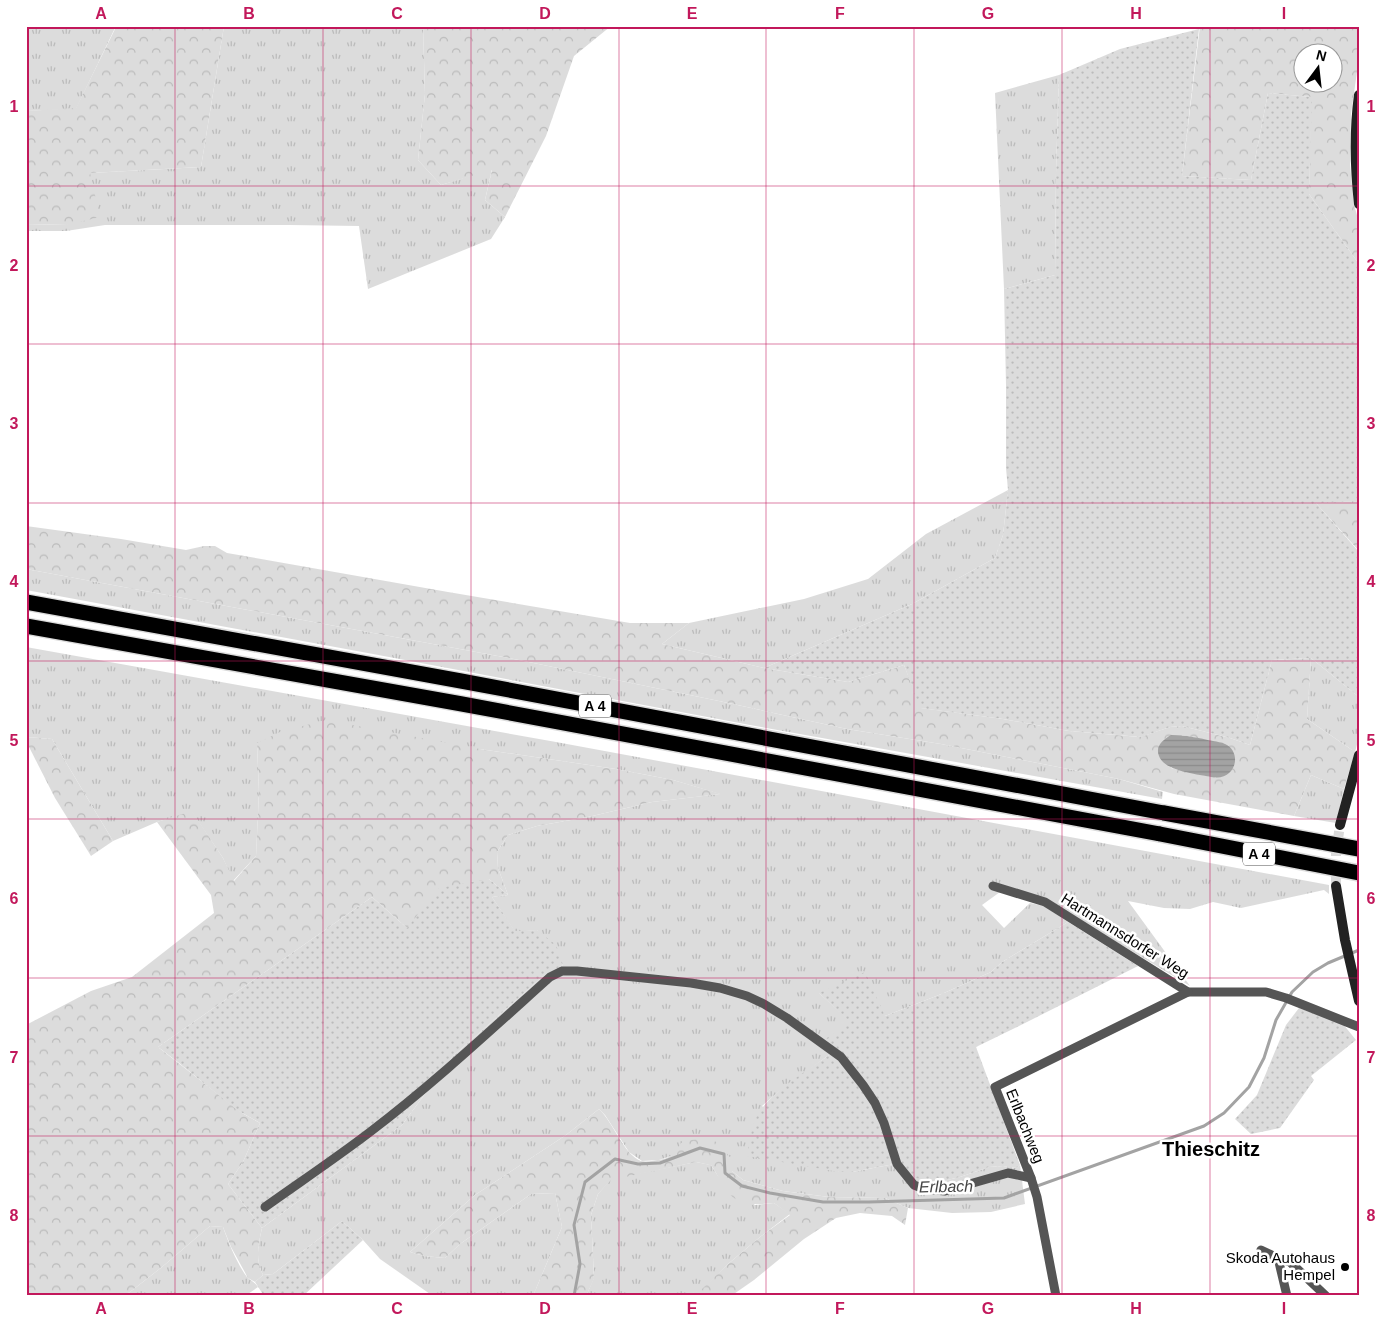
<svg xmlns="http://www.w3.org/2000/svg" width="1385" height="1322" viewBox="0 0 1385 1322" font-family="Helvetica,sans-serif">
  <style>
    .grass { fill: url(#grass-tufts) }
    .forest { fill: url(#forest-crowns); fill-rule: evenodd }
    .park { fill: url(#park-dots) }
    .water { fill: url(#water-rules) }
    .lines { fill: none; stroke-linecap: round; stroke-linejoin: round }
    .stream { stroke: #a3a3a3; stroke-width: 3 }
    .secondary-tunnel { stroke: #d9d9d9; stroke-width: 10; stroke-dasharray: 10 5; stroke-linecap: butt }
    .motorway-casing { stroke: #dbdbdb; stroke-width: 18 }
    .minor { stroke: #555; stroke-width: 9 }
    .secondary { stroke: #222; stroke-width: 10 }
    .motorway { stroke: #000; stroke-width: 15 }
    .motorway-bridge-casing { stroke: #dbdbdb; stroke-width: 18; stroke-linecap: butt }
    .motorway-bridge { stroke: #000; stroke-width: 15 }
    .grid { fill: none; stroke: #c2185b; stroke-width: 1; stroke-opacity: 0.55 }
    .poi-dot { fill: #000; stroke: #fff; stroke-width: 2 }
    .labels { text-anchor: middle; stroke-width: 5; stroke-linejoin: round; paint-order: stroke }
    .shield { fill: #fff; stroke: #4c4c4c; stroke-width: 1 }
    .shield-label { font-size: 14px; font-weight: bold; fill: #000 }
    .street-label { font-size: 15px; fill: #000; stroke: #fff }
    .poi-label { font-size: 15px; fill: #000; stroke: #fff; text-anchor: end }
    .water-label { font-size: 16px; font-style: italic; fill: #444; stroke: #fff }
    .district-label { font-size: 20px; font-weight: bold; fill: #000; stroke: #fff }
    .neatline { fill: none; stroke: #c2185b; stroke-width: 2 }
    .grid-label { font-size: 16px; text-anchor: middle; font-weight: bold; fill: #c2185b }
  </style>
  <defs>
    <pattern id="grass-tufts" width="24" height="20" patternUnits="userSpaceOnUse" patternTransform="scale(1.25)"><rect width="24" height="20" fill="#dcdcdc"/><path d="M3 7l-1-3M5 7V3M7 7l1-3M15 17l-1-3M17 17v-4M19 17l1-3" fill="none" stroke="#bbb"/></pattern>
    <pattern id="forest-crowns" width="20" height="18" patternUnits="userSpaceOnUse" patternTransform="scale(1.25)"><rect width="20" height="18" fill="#dcdcdc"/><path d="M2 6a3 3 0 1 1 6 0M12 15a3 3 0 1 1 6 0" fill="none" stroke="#bbb"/></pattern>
    <pattern id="park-dots" width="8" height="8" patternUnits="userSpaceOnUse" patternTransform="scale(1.25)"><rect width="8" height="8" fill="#dcdcdc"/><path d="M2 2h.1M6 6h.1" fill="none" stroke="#bbb" stroke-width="1.8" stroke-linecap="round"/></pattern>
    <pattern id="water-rules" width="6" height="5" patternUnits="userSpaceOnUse" patternTransform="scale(1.25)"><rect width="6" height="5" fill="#a3a3a3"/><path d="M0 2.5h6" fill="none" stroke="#8b8b8b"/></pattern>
  </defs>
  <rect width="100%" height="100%" fill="#fff"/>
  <g class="grass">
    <polygon points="26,26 113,26 115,28 76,109 26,111"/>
    <polygon points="224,26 423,26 425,94 418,160 441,185 492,169 485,200 505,217 491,239 368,289 359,226 290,225 105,225 66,231 26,231 26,224 67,225 90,173 201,167"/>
    <polygon points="1059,75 1056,172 1055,275 1004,289 995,93"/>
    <polygon points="1008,490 1003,535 995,558 912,604 764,668 662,644 689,623 804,599 868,579 926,534"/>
    <polygon points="26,569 514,659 719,701 847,729 941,744 1119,779 1163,792 1162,799 750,725 373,654 26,590"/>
    <path d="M26,647L556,742L1329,885V894L1324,890L1241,908L1213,902L1190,909L1164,908L1128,901L1190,986L1046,900L1000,892L982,905L1004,928L1030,903L1044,906L1068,922L1002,962L991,972L944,993L885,1016L819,993L852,1023L837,1051L829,1055L777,1093L762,1106L839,1172H852L900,1163L943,1181L960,1177L989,1167L1003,1166L1016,1168L1020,1165L1025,1204L991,1212L952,1213L908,1208L885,1198L829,1197L783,1191L743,1180L732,1171L674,1155L659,1160L642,1161L629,1152L605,1115L599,1109L566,1135L475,1195L410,1252L424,1256L445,1258L460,1244L531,1194L555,1193L562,1227L533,1296H429L430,1294L380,1259L363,1240L342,1221L273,1274L263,1275C255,1258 258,1246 262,1228L402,1125L453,1056L542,977L563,965L537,930L515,932L492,897L508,895L498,868L497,852L508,835L537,826L588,817L652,802L720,794L673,780L616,769L480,749L257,743L259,792L256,856L233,881L223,858L192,812L157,822L113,841L52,739L26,737Z"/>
    <polygon points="1311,658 1359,697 1359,737 1355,752 1307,719"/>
    <polygon points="1311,775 1344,789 1336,823 1294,816"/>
    <polygon points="696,1162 711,1165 718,1176 755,1205 774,1203 790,1214 760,1237 728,1264 702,1290 684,1296 586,1296 594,1278 591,1215 598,1194 611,1179"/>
    <path d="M210,1226L223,1227C228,1241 237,1264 247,1277C251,1281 255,1282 258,1287L245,1296H123L130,1292L162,1267Z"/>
  </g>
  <g class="forest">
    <polygon points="113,26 224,26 201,167 90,173 100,217 67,225 26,224 26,111 76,108 115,29"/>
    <polygon points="423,26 611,26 574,56 546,136 505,217 485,200 492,170 441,185 418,160 425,94"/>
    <path d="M1200,26H1359V58L1351,114L1350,165L1354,205L1359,222V264L1309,194L1311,97L1268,93L1251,180L1182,176ZM1302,52H1332V82H1302Z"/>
    <polygon points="1359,501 1359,551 1315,502"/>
    <path d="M26,526L121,539L186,550L204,546H215L227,553L448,592L630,623H689L662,644L764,668L848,682L904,665L921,708L1003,719L1069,731L1140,737L1170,727L1182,726L1230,738L1250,745L1272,660L1311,658L1307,719L1355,752L1344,789L1311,775L1294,816L1174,794L1119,779L941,744L847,729L719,701L514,659L26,569ZM1182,735L1225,744L1216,778L1171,768Z"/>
    <path d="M326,720L480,749L616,769L673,780L721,794L652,802L588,817L537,826L508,835L497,852L498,868L508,895L489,879L407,928L372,897L158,1047L242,1113L260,1123L243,1162L228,1184L262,1228C258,1246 255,1258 263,1275L255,1282L248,1278L231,1247L223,1227L210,1226L162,1267L130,1292L123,1296H26V1025L91,991L132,977L214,913L211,895L157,822L192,811L223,858L234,881L256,856L259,792L257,743L280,732Z"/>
    <polygon points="26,737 52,739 113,841 91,856 55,798 26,741"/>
    <path d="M599,1109C613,1122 624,1155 641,1161C645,1162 653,1161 657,1160C670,1159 675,1154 681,1143L691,1140L711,1138L721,1146L733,1161L732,1171L743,1180L783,1191L829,1197L885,1198L908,1208L905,1225L892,1216L860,1213L836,1218L804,1239L754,1280L731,1296H684L702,1289L728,1264L760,1237L790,1215L774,1203C757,1205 737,1206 726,1190C720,1182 717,1173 711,1165L696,1162L611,1180L598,1194L591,1215L594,1279L586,1296H533L562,1227L555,1193L531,1194L460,1244L445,1258L424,1256L410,1252L475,1195L566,1135Z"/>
  </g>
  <g class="park">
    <polygon points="1199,29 1182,176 1251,180 1268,93 1312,97 1309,194 1359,264 1359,501 1316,503 1359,552 1359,697 1311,658 1272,660 1250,745 1230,738 1182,726 1170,727 1141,737 1069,731 1003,719 920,708 904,665 848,682 764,668 912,604 995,558 1003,535 1008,490 1006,468 1006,385 1004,289 1055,275 1056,172 1059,75 1120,49"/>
    <polygon points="489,879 508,895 492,897 515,931 537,930 556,945 563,965 542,977 453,1056 402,1125 262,1228 228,1184 243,1162 260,1123 237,1110 179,1063 158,1047 372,897 407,928 439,888"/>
    <path d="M1068,922L1138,966L1027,1022L976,1047L1020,1165L1016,1168L1003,1166L989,1167L960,1177L943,1181H926L913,1177L900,1163L852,1172H839L747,1156C749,1144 751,1129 756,1118C767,1094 807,1071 829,1055L836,1051L822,1041L851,1023L819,993L865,972L885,1016L944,993L991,972L1002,962Z"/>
    <polygon points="1299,1008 1343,1024 1356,1040 1311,1076 1314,1080 1280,1128 1251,1134 1235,1119 1257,1095 1286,1025"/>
    <polygon points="342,1221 363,1240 303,1296 264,1296 255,1282 263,1275 273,1274"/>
  </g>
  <path class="water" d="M1171,735C1186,735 1199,738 1213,741C1217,742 1222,742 1225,744C1243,752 1236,782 1211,777C1197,774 1164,771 1159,756C1155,746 1163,740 1171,735Z"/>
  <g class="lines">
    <polyline class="stream" points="574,1296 580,1264 574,1225 585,1182 615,1159 638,1164 660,1163 700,1148 724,1154 725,1173 742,1186 770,1193 823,1202 869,1202 1004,1198 1204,1126 1224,1113 1249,1087 1264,1058 1276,1020 1292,992 1313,972 1328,963 1359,950"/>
    <polyline class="secondary-tunnel" points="1336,886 1336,853 1340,825"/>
    <g class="motorway-casing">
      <g id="motorway">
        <polyline points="26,602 461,681 1164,813"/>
        <polyline points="26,626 462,704 1160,834"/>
      </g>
    </g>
    <g class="minor">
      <polyline points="993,886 1045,902 1188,992 1266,992 1286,998 1359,1027"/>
      <path d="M265,1207C300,1182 336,1158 370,1132C433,1084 491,1030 550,977L562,971H577L691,983L720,988L747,996L764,1004L787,1018L841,1057L863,1085L875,1103L884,1123L897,1164L914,1185L924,1189L945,1191L1008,1173L1031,1178"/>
      <polyline points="1261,1250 1278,1258 1287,1296"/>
      <polyline points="1278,1258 1290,1262 1326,1296"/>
      <polyline points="1056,1296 1037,1197 1031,1178 995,1087 1188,992"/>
    </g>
    <g class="secondary">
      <path d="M1359,95C1354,132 1355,168 1359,204"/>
      <polyline points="1340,825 1359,755"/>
      <polyline points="1336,886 1345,940 1359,1001"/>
    </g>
    <use href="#motorway" class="motorway"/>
    <g class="motorway-bridge-casing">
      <g id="motorway-bridge">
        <polyline points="1164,813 1359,849"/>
        <polyline points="1160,834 1359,873"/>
      </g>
    </g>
    <use href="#motorway-bridge" class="motorway-bridge"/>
  </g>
  <path class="grid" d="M175,26V1296M323,26V1296M471,26V1296M619,26V1296M766,26V1296M914,26V1296M1062,26V1296M1210,26V1296M26,186H1359M26,344H1359M26,503H1359M26,661H1359M26,819H1359M26,978H1359M26,1136H1359"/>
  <circle class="poi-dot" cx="1345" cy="1267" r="5"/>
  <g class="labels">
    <g class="shield">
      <rect x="579" y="694.5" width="32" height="23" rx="4"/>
      <rect x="1243" y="842.5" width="32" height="23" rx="4"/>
    </g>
    <g class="shield-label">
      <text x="595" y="711">A 4</text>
      <text x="1259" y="859">A 4</text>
    </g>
    <g class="street-label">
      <text transform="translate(1125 936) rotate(32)" y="5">Hartmannsdorfer Weg</text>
      <text transform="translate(1025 1126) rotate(68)" y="5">Erlbachweg</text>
    </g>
    <g class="poi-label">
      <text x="1335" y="1263">Skoda Autohaus<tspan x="1335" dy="17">Hempel</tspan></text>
    </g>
    <g class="water-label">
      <text transform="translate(946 1186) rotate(-1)" y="6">Erlbach</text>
    </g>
    <g class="district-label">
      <text x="1211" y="1156">Thieschitz</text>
    </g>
  </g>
  <rect width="1385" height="1322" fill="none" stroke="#ffffff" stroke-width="55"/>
  <g transform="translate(1318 68) rotate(15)"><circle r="24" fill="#ffffff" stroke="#999999"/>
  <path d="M0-4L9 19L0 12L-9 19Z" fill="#000000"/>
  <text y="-8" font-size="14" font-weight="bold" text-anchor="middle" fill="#000000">N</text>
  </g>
  <rect x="28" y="28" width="1330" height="1266" class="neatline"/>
  <g class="grid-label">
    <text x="101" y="19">A</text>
    <text x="249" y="19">B</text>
    <text x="397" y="19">C</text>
    <text x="545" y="19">D</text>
    <text x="692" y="19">E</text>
    <text x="840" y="19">F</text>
    <text x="988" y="19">G</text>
    <text x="1136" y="19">H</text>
    <text x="1284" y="19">I</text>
    <text x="14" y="112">1</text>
    <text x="1371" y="112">1</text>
    <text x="14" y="271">2</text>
    <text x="1371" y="271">2</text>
    <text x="14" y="429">3</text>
    <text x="1371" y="429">3</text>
    <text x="14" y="587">4</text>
    <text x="1371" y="587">4</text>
    <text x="14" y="746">5</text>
    <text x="1371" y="746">5</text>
    <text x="14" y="904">6</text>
    <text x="1371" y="904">6</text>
    <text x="14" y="1063">7</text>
    <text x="1371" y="1063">7</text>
    <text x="14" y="1221">8</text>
    <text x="1371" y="1221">8</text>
    <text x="101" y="1314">A</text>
    <text x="249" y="1314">B</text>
    <text x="397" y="1314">C</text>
    <text x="545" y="1314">D</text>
    <text x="692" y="1314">E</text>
    <text x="840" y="1314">F</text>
    <text x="988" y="1314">G</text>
    <text x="1136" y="1314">H</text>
    <text x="1284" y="1314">I</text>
  </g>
</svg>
